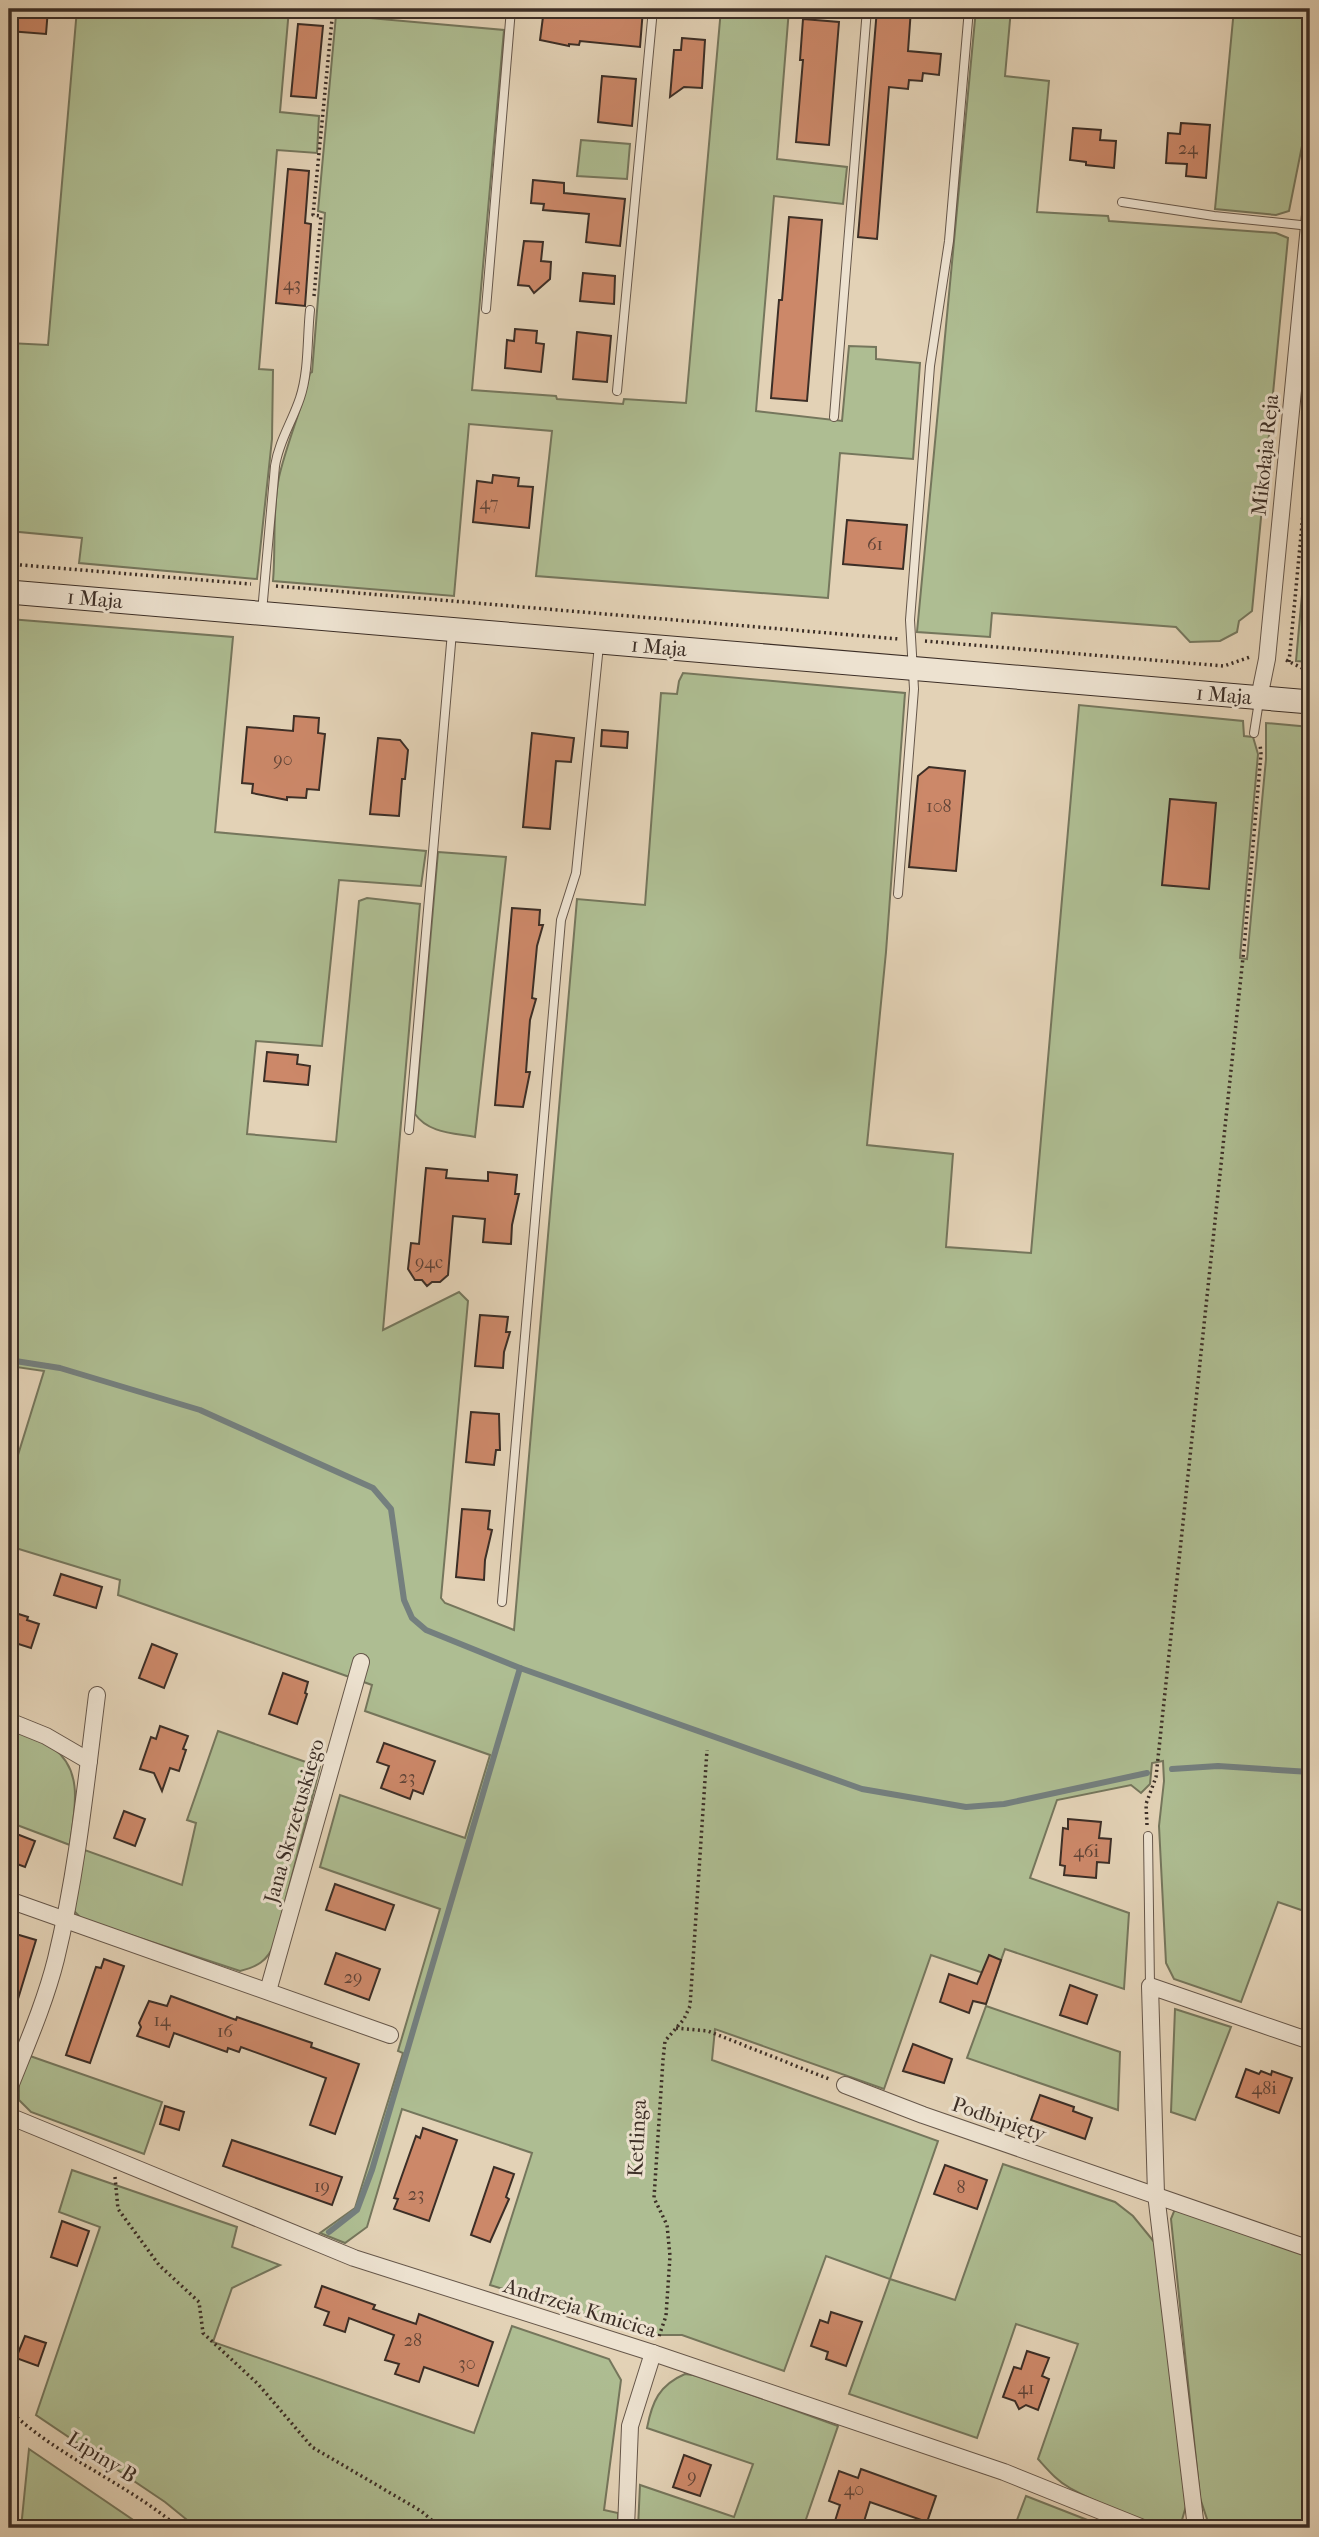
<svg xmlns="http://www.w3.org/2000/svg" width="1319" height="2537" viewBox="0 0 1319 2537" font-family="'IM FELL French Canon',serif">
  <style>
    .green { fill: #aebd92; stroke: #75765c; stroke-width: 2 }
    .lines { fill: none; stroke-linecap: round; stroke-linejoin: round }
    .stream { stroke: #747f7e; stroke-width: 6 }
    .building { fill: #cc8869; stroke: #3c2e26; stroke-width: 2 }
    .lane-casing { stroke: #66574a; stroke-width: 10 }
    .street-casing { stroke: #66574a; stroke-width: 18 }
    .secondary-casing { stroke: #3c2e26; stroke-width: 25 }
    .path { stroke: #3c2e26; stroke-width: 3.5; stroke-dasharray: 2 3.5; stroke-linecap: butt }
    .lane { stroke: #ede2d0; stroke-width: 8 }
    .street { stroke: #ede2d0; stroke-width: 16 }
    .secondary { stroke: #ede2d0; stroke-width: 23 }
    .labels { text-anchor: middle; stroke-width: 6; stroke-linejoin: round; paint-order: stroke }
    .number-label { font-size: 18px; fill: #604437 }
    .street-label { font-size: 21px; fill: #3c2e26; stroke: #ede2d0 }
  </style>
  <rect width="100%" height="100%" fill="#e3d2b6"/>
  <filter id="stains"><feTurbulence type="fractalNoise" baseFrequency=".00286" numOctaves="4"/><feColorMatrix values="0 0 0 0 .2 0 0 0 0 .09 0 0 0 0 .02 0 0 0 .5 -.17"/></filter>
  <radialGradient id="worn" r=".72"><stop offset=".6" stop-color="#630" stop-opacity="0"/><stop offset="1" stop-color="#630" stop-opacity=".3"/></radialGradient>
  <g class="green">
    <polygon points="77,9 289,9 280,112 319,116 317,153 277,150 259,369 273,370 272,439 257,579 79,563 82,538 9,531 9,343 48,345"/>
    <path d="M721,9H789L777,159L847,167L843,204L774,196L756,411L842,421L849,346L876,347V359L920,363L913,459L840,453L828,598L536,576L552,431L469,424L454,596L273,581C276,547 272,510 279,477C287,442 302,409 310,373L312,372L325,213L318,211L336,15L504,30L472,390L556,396L557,399L623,404L624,399L686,403Z"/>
    <polygon points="976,9 1011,9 1005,76 1049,81 1037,212 1108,216 1109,221 1276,233 1288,238 1252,611 1239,621 1237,632 1220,641 1190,642 1176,627 992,613 990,637 917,632"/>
    <polygon points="1234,9 1310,9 1310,106 1289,211 1276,215 1215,209"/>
    <polygon points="581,140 630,144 627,179 577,176"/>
    <polygon points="1310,506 1310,662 1296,661"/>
    <path d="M9,619L233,637L215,832L426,851L421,886L339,880L322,1046L256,1041L247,1134L336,1142L359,901L367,898L420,904L383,1330L459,1292L468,1301L441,1598L445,1603L514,1630L577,899L645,905L661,693L677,694L679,681L683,673L905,693L886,952L867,1145L953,1154L946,1247L1031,1253L1079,705L1243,721L1244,736L1253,737L1258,754L1240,958L1247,959L1266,759V723L1310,727V1913L1278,1902L1241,2002L1174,1979L1166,1963L1159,1826L1164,1781L1163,1761L1152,1763L1150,1784L1141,1793L1131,1785L1057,1800L1030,1878L1129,1913L1124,1989L1005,1949L995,1977L931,1955L884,2089L715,2029L712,2060L938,2141L890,2279L955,2300L1003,2164L1115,2202L1133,2216L1155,2243L1186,2506L1182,2520L1176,2527C1159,2531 1088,2498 1070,2488C1057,2481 1048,2470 1038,2459L1078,2344L1016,2324L977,2438L849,2394L890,2279L826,2256L784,2371L682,2335H653L490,2285L532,2153L402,2109L367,2227L345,2243L320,2233L355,2208L403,2053L398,2051L440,1909L320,1867L340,1795L465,1838L490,1755L365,1711L372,1685L118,1595L120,1580L9,1546V1484L44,1371L9,1366Z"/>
    <path d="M438,852L506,857L475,1137C454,1133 428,1133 415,1114Z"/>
    <path d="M9,1726C23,1733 41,1738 53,1748C85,1771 74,1812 70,1845L9,1822Z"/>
    <path d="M218,1731L320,1767L274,1945C267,1961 257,1967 240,1971L82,1919L72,1909L82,1849L182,1885L196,1823L187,1820Z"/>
    <polygon points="986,2006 1120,2052 1118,2110 967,2058"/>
    <polygon points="1175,2009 1231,2027 1195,2120 1171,2112"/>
    <polygon points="30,2056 162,2102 144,2154 31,2112 19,2100 19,2080"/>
    <polygon points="72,2170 237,2227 232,2247 280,2265 232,2288 213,2342 474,2433 512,2326 609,2359 621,2380 604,2510 618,2513 618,2528 197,2528 165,2502 36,2415 100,2227 59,2212"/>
    <polygon points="1175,2209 1310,2256 1310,2528 1210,2528 1200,2498 1171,2219"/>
    <path d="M685,2374L700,2376L838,2426L803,2528H638L640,2485L734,2517L753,2464L647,2428C652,2402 659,2385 685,2374Z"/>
    <polygon points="29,2449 145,2528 21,2528"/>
    <polygon points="1026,2496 1108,2528 1014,2528"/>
  </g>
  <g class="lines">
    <g class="stream">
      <polyline points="9,1360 60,1368 200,1410 373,1488 391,1509 404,1600 412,1618 426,1630 520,1668 862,1789 966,1807 1004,1804 1147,1773"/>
      <polyline points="1172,1769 1218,1766 1310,1772"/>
      <polyline points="329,2232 357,2210 372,2170 520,1668"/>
    </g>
  </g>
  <g class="building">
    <polygon points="9,9 48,9 46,34 9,31"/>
    <polygon points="544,9 643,9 640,47 580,41 579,45 569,44 569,46 540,40"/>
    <polygon points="877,9 911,9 908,51 941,54 939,75 923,73 922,81 909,80 908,89 889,87 877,239 858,237"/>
    <polygon points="803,19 839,22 829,145 796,142 803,60 800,60"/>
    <polygon points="298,24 323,26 316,98 291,96"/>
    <polygon points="682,38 705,40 702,88 684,87 670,97 674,50 681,50"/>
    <polygon points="602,76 636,79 632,126 598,122"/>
    <polygon points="1181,123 1210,125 1206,178 1186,176 1187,164 1166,163 1168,133 1180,134"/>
    <polygon points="1073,128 1101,130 1100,140 1116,141 1114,168 1086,165 1086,162 1070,160"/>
    <polygon points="288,169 309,171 305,223 311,224 305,306 276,303"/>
    <polygon points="533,180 564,183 564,193 625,199 620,246 586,242 589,214 543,210 544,204 531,203"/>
    <polygon points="789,217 822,220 807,401 771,398 779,300 782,300"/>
    <polygon points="524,241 543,242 541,261 551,262 550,279 534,293 529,286 518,285"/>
    <polygon points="583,273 615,276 614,304 580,301"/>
    <polygon points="515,329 537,331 536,343 544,344 541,372 505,368 507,340 514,341"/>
    <polygon points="577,332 611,336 607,382 573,379"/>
    <polygon points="493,475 519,478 518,486 533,487 529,528 473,522 477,481 492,483"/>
    <polygon points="847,520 907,525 903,569 843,564"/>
    <polygon points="294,716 319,718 318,733 325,734 319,790 307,789 306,798 287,797 287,800 252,793 253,784 242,783 247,727 293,731"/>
    <polygon points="602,730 628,732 627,748 601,746"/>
    <polygon points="532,733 574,738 571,762 556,761 550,829 523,827"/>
    <polygon points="378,738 400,740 408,750 405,779 402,779 399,816 370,814"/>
    <polygon points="929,767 965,771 956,871 909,867 918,776"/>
    <polygon points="1170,799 1216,803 1209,889 1162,885"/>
    <polygon points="512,908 540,910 539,925 543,925 537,946 532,998 536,999 530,1020 526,1072 530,1072 523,1107 495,1105"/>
    <polygon points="267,1052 298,1055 297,1064 310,1066 308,1085 264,1081"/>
    <polygon points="426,1168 447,1170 446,1178 488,1181 488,1172 517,1175 515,1194 519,1194 512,1225 511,1244 483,1242 485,1219 453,1216 448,1275 440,1282 432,1282 427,1286 422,1280 415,1280 408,1269 411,1243 419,1244"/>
    <polygon points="480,1315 508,1317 506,1332 510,1332 504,1352 503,1368 475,1366"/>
    <polygon points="471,1412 499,1414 500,1450 496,1450 494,1465 466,1462"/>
    <polygon points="462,1509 490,1511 488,1529 492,1530 485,1560 484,1580 456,1577"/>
    <polygon points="61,1574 102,1587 96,1608 54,1595"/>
    <polygon points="9,1611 28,1617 27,1620 39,1624 31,1648 9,1641"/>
    <polygon points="152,1644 177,1654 164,1688 139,1678"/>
    <polygon points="283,1673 308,1682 305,1693 307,1694 297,1724 269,1714"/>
    <polygon points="160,1726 188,1736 183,1749 186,1750 179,1771 170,1768 162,1791 154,1773 140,1769 151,1737 156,1739"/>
    <polygon points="384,1743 435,1761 423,1794 413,1790 410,1799 381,1788 389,1766 377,1762"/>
    <polygon points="124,1811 145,1819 135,1846 114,1838"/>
    <polygon points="1068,1819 1101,1822 1099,1838 1111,1839 1109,1863 1097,1862 1096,1878 1064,1875 1065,1866 1060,1865 1063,1828 1068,1829"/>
    <polygon points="9,1831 35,1841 25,1867 9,1861"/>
    <polygon points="335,1884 394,1905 385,1930 326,1910"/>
    <polygon points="9,1932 36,1940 14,2012 9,2012"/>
    <polygon points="336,1953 380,1969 369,2000 325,1984"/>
    <polygon points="989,1955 1001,1960 986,2004 973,2001 969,2013 940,2002 949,1974 977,1984"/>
    <polygon points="104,1959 124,1966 90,2063 66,2055 96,1967 101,1968"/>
    <polygon points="1070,1985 1097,1995 1087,2024 1060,2015"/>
    <polygon points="171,1996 236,2020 237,2017 312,2043 311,2047 359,2064 335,2134 310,2125 326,2078 241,2047 239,2052 228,2048 227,2052 174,2033 169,2047 137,2036 141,2027 139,2023 149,2001 167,2006"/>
    <polygon points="913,2044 952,2059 944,2083 903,2071"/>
    <polygon points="1246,2069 1259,2074 1261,2071 1271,2075 1272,2071 1292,2078 1279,2113 1236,2097"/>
    <polygon points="1040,2095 1074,2107 1073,2111 1092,2118 1085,2139 1031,2120"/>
    <polygon points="165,2106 184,2112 179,2130 160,2124"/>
    <polygon points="423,2128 457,2140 429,2221 394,2209 398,2199 394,2198 416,2136 420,2138"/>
    <polygon points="232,2140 342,2177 332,2205 223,2166"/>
    <polygon points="945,2165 987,2180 977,2209 934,2194"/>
    <polygon points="494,2167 514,2174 506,2197 509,2199 490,2242 471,2235"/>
    <polygon points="62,2221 89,2231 77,2266 51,2257"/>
    <polygon points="322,2286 375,2305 373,2309 416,2324 419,2314 493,2342 478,2386 424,2367 419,2382 395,2374 399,2364 385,2360 394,2335 349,2318 345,2332 324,2325 329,2312 315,2307"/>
    <polygon points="831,2312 862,2322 846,2366 826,2359 828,2352 811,2346 820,2320 828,2323"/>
    <polygon points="25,2336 46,2343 38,2366 16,2358"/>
    <polygon points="1027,2351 1049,2358 1042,2376 1049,2379 1038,2410 1026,2405 1019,2409 1015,2401 1003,2397 1014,2367 1021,2369"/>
    <polygon points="684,2455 711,2465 700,2496 673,2487"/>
    <polygon points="861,2469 936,2496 927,2522 870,2502 862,2528 835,2521 840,2505 829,2501 839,2471 858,2478"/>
  </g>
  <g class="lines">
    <g class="lane-casing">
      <g id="lane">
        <polyline points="1122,202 1214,216 1310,226"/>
        <polyline points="486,309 511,9"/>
        <polyline points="617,391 653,9"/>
        <polyline points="834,417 867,9"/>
        <path d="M262,612L275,466C279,441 292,422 300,398C309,371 307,338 310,310"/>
        <polyline points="1254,733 1259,701"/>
        <polyline points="898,894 914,689 910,620 930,366 949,241 969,9"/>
        <polyline points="409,1130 452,632"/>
        <polyline points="502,1602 561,920 576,873 599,645"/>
        <polyline points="1148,1836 1150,1986"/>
      </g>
    </g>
    <g class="street-casing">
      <g id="street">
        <polyline points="1259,698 1267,659 1310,215"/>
        <polyline points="9,1721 46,1736 89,1761"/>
        <polyline points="9,1900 390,2035"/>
        <polyline points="268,1991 361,1662"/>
        <polyline points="845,2085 923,2115 1310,2249"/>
        <path d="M9,2089C26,2046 45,2003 56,1959C77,1873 86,1783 97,1695"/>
        <polyline points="9,2116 354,2258 653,2353 1004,2472 1143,2528"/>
        <polyline points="626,2528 630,2426 653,2353"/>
        <polyline points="1196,2528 1156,2194 1150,1986 1310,2041"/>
      </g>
    </g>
    <g class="secondary-casing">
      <polyline id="secondary" points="9,592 1310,702"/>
    </g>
    <g class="path">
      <polyline points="314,296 321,216 313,215 333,9"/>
      <polyline points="9,564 251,584"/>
      <polyline points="276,586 899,639"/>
      <polyline points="925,641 1224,666 1250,657"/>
      <polyline points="1286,660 1310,672"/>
      <polyline points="1289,662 1310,440"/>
      <polyline points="1147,1825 1146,1804 1156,1777 1244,948 1261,754 1260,744"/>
      <polyline points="676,2028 708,2031 829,2079"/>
      <polyline points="115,2177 118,2209 159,2265 199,2302 203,2333 258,2384 312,2447 421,2511 441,2528"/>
      <polyline points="659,2336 666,2316 670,2256 667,2225 654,2198 663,2060 665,2041 684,2019 690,2006 707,1750"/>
      <path d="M9,2410C59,2458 127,2483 179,2528"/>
    </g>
    <use href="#lane" class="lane"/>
    <use href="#street" class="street"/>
    <use href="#secondary" class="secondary"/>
  </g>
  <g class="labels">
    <g class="number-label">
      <text x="1188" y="154">24</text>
      <text x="292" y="290">43</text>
      <text x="489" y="509">47</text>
      <text x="875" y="550">61</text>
      <text x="283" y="765">90</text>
      <text x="939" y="812">108</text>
      <text x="429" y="1268">94c</text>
      <text x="407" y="1783">23</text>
      <text x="1086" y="1857">46i</text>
      <text x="353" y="1983">29</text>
      <text x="162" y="2026">14</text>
      <text x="225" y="2037">16</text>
      <text x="1264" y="2094">48i</text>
      <text x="322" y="2192">19</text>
      <text x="961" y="2193">8</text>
      <text x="416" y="2200">23</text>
      <text x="413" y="2346">28</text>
      <text x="467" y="2369">30</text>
      <text x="1026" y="2394">41</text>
      <text x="692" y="2482">9</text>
      <text x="854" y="2495">40</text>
    </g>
    <g class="street-label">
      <text transform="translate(1265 455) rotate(-84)" y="7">Mikołaja Reja</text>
      <text transform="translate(95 599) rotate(5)" y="7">1 Maja</text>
      <text transform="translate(659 647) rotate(5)" y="7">1 Maja</text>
      <text transform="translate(1224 695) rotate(5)" y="7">1 Maja</text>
      <text transform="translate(294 1821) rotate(-74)" y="7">Jana Skrzetuskiego</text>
      <text transform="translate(999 2119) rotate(19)" y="7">Podbipięty</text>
      <text transform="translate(637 2138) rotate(-87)" y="7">Ketlinga</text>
      <text transform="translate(580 2308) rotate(17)" y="7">Andrzeja Kmicica</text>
      <text transform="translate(102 2457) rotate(32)" y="7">Lipiny B</text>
    </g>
  </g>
  <rect width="1319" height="2537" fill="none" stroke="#e3d2b6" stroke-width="35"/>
  <rect x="10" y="10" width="1298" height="2516" fill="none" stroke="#3c2e26" stroke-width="3.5"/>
  <rect x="18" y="18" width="1284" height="2502" fill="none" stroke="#3c2e26" stroke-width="2"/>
  <rect width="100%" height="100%" filter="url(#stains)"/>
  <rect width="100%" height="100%" fill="url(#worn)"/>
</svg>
